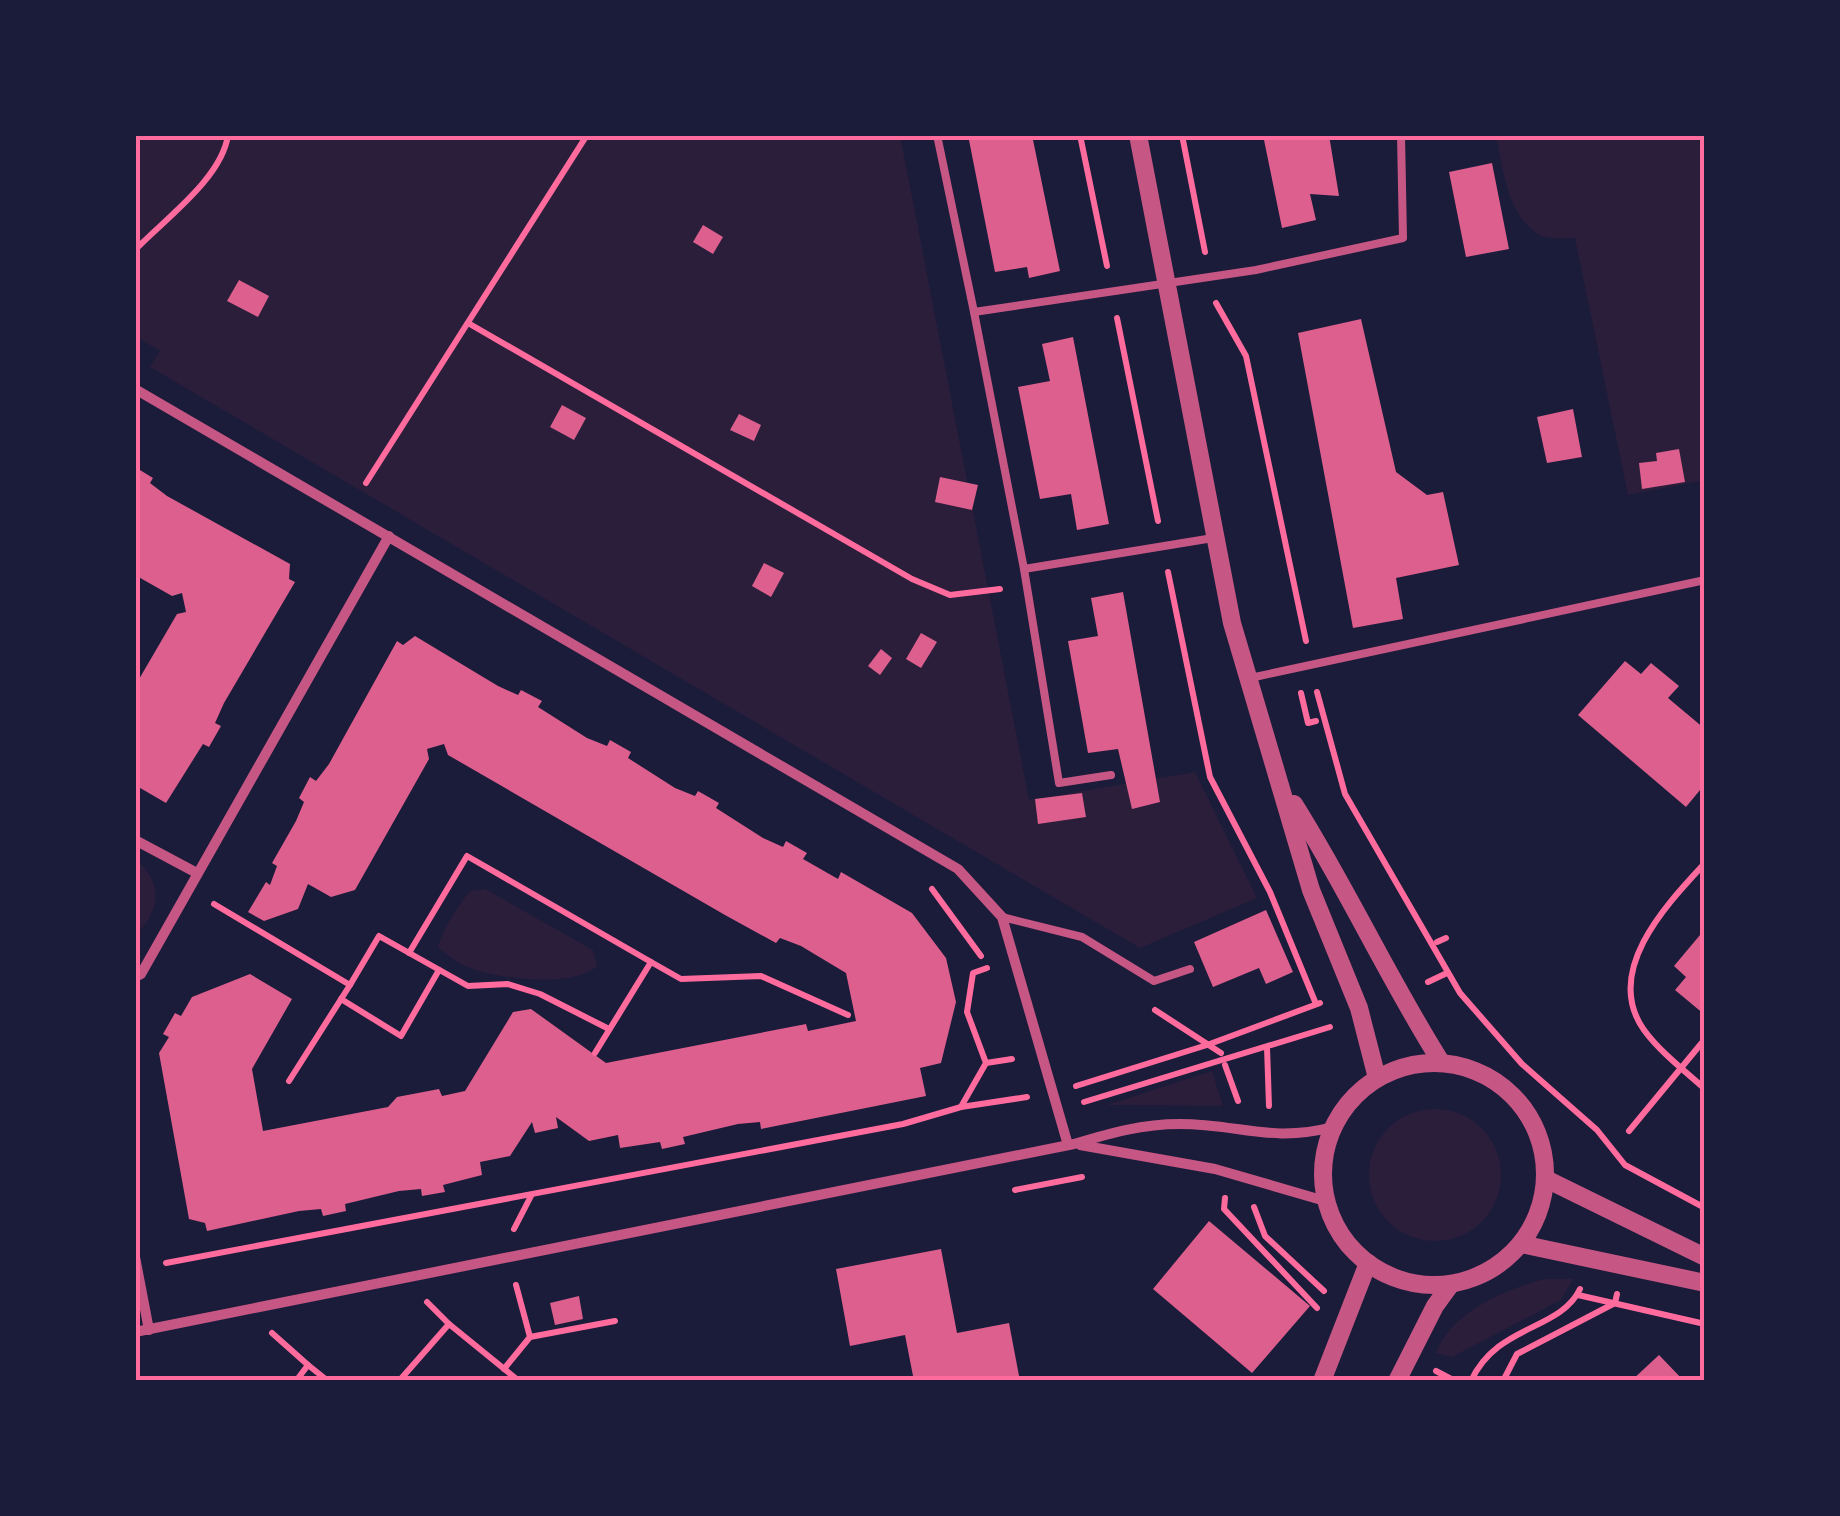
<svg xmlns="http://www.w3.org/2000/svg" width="1840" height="1516" viewBox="0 0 1840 1516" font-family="Inter,sans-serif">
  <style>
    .green { fill: #2a1e3b }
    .building { fill: #dd5f8e }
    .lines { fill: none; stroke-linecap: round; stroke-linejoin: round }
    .path { stroke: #ff6b9d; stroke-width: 6 }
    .service { stroke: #c65784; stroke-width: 8 }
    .minor { stroke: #c65784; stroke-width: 10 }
    .tertiary { stroke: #c65784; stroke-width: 18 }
    .neatline { fill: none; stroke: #ff6b9d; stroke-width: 4 }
  </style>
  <rect width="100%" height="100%" fill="#1b1b3a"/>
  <g class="green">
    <polygon points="135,135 900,135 1029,800 1195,772 1257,898 1140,948 150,367 160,351 135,336"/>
    <path d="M1496,135H1705V480L1628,495L1575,238C1563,238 1546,241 1535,232C1506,211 1503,167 1496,135Z"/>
    <path d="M135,860C164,880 160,914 135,935Z"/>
    <path d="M485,889L593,950L597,966C573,989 494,979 465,966C456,962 447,954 438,948C441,932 459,904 470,891Z"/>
    <polygon points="1212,1071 1223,1106 1107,1105 1119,1101"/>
    <circle cx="1435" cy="1175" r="66"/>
    <path d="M1545,1279H1573L1561,1300L1452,1357L1436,1353C1451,1312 1506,1289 1545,1279Z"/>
  </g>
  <g class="building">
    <polygon points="968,135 1032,135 1060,271 1029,278 1027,267 995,272"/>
    <polygon points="1263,135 1329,135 1339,196 1310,194 1316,220 1282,228"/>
    <polygon points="1492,163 1509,249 1466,257 1449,172"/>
    <polygon points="703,225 723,237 713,254 693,242"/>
    <polygon points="239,280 269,296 258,317 227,301"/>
    <polygon points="1361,319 1396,472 1427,495 1443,492 1459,565 1396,578 1403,619 1353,628 1298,333"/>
    <polygon points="1073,337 1109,524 1077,530 1071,494 1040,499 1018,387 1050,381 1042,344"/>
    <polygon points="562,405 586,418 574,440 550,427"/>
    <polygon points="1573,409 1582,457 1547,463 1537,417"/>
    <polygon points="739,414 761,425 754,441 730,430"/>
    <polygon points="1679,449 1685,482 1642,489 1639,463 1657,461 1656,453"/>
    <polygon points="135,467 153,478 150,483 167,496 290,564 289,579 295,582 224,703 215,723 221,726 209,747 203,744 166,803 135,785 135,686 177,614 186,612 182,593 172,596 135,575"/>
    <polygon points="940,477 978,485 972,510 935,502"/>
    <polygon points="764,563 784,573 771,597 752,586"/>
    <polygon points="1123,592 1160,802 1132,809 1118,749 1088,753 1068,641 1098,636 1091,598"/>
    <polygon points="921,633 937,642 921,668 906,659"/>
    <polygon points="415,636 498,686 518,695 521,690 542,701 538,707 587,738 607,746 610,740 631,752 628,758 675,788 695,796 698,791 719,803 716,808 763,838 783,847 786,841 807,853 803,859 838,879 841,872 912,913 946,958 956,1002 941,1063 920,1068 926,1096 761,1129 760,1122 738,1124 683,1137 685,1144 662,1149 660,1142 620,1148 618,1135 589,1141 556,1117 558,1128 535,1133 532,1122 510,1156 480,1162 482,1175 443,1185 445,1192 422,1196 421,1189 399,1191 345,1204 346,1211 323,1216 321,1209 299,1211 207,1231 205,1223 189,1219 159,1053 169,1037 163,1034 175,1013 181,1016 192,997 250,974 292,999 252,1069 263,1131 388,1107 397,1097 439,1089 442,1096 465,1091 513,1012 531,1009 606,1063 806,1024 808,1031 856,1021 846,973 801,946 780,938 776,943 725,915 448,755 444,744 427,749 429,759 355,890 331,897 308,884 298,909 264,921 248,912 266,882 270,885 277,866 272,863 296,821 304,802 299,798 310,777 316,781 329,764 397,641 403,645"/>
    <polygon points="881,649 892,658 880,675 868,666"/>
    <polygon points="1625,661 1641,674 1651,663 1679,686 1668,698 1705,729 1705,784 1686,807 1578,715"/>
    <polygon points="1082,793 1086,817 1038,824 1035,799"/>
    <polygon points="1266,910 1293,972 1266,984 1259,968 1213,987 1194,942"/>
    <polygon points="1700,935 1705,939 1705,1015 1675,990 1686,977 1674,966"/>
    <polygon points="1209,1221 1310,1306 1252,1373 1153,1289"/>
    <polygon points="941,1249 957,1333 1009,1323 1020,1381 914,1381 905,1335 850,1346 836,1269"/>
    <polygon points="579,1296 583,1319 555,1325 550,1303"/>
    <polygon points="1659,1355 1684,1381 1631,1381"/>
  </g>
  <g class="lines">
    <g class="path">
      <polyline points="1080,135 1107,266"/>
      <polyline points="1182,135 1205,252"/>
      <path d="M135,250C165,219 222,178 228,135"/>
      <polyline points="1216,303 1246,356 1306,641"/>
      <polyline points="1117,318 1158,521"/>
      <polyline points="468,323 912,579 950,595 1000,589"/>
      <polyline points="366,483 587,135"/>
      <polyline points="1168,572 1210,777 1270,892 1316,1004"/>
      <polyline points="1317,692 1345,794 1460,993 1522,1064 1597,1130 1625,1165 1705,1208"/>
      <polyline points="1301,693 1308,723 1316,721"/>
      <path d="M1705,863C1668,903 1602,971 1644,1030C1660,1052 1685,1071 1705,1089"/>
      <polyline points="932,889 981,956"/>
      <polyline points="214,904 350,985 379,936 468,986 508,984 540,994 609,1029"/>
      <polyline points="1437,942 1446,938"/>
      <polyline points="409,953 467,856 651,962 595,1053"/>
      <polyline points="651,962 681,979 761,976 848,1015"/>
      <polyline points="1428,982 1447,973"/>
      <polyline points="341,999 401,1036 439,970"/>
      <polyline points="1155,1010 1221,1053"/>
      <polyline points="1267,1047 1269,1106"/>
      <polyline points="986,1063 1012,1059"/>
      <polyline points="1225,1065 1238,1101"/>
      <polyline points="289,1081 350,985"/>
      <polyline points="1076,1086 1207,1045 1320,1003"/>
      <polyline points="1084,1102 1330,1027"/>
      <polyline points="962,1105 986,1063 967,1012 973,973 987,968"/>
      <polyline points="1629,1131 1705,1039"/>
      <polyline points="1015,1190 1082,1177"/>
      <polyline points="1225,1198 1224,1209 1317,1308"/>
      <polyline points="1254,1207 1265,1236 1324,1291"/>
      <polyline points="514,1229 531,1196"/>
      <polyline points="166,1263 903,1124 961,1107 1027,1097"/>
      <polyline points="516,1285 530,1337"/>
      <polyline points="1578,1295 1705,1324"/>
      <polyline points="427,1302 449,1324"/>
      <polyline points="272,1333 308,1365"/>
      <polyline points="504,1369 530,1337 615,1321"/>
      <polyline points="1436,1371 1455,1381"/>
      <polyline points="135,1381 136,1381"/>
      <polyline points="296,1381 308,1365 328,1381"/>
      <polyline points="399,1381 449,1324 519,1381"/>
      <path d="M1471,1381C1497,1324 1560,1331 1580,1289"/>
      <polyline points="1503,1381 1517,1354 1615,1303 1617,1294"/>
    </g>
    <g class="service">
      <polyline points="937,135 974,312 1256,270 1403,238 1401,135"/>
      <polyline points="974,312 1024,569 1213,538"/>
      <polyline points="1024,569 1059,783 1111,775"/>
      <polyline points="1250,678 1705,580"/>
      <polyline points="1002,917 1082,937 1154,981 1190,969"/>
    </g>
    <g class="minor">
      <polyline points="135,389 958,869 1002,917 1068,1145"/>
      <polyline points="135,840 195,872"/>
      <polyline points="135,977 141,974 389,536"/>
      <polyline points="1080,1145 1215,1169 1325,1201"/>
      <polyline points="135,1257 149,1330"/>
      <path d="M135,1332L1074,1144C1111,1133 1142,1124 1180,1124C1239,1124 1271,1143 1333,1127"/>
    </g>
    <g class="tertiary">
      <polyline points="1138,135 1232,623 1311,890 1359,1008 1377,1078"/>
      <path d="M1294,804C1347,888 1388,978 1441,1062"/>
      <circle cx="1434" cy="1174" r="111"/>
      <polyline points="1546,1179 1705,1257"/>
      <polyline points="1521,1244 1705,1283"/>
      <polyline points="1322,1381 1368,1263"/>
      <polyline points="1397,1381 1435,1306 1451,1284"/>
    </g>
  </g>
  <rect width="1840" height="1516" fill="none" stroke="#1b1b3a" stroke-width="275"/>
  <rect x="138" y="138" width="1564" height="1240" class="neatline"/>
</svg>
